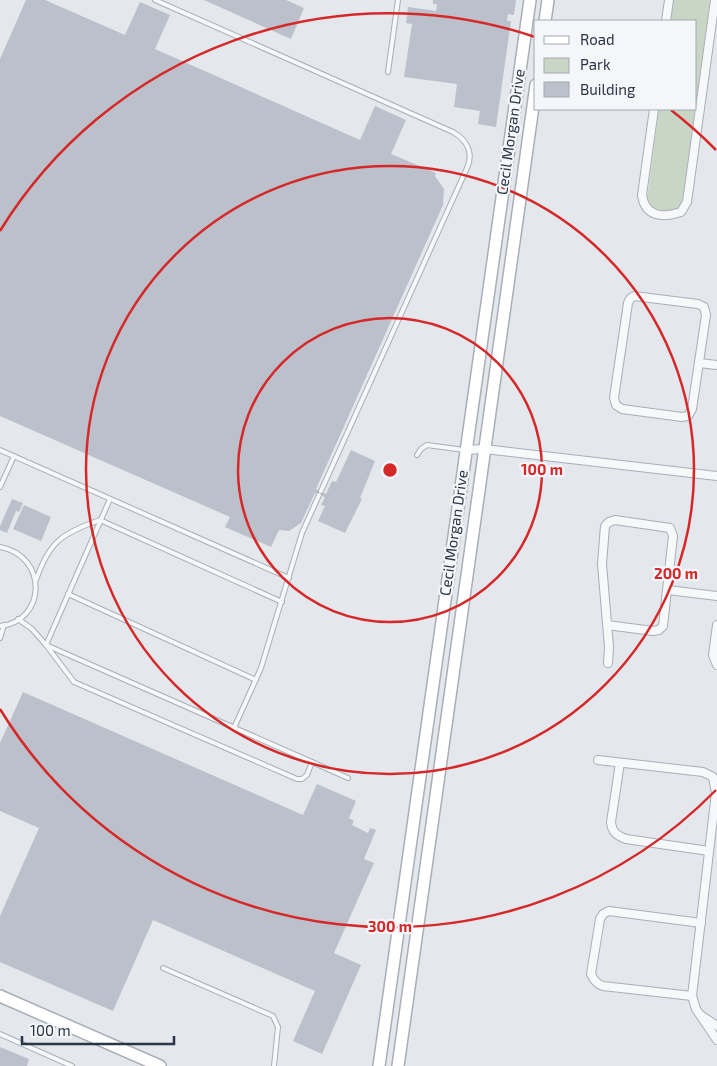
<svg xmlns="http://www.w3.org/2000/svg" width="717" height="1066" viewBox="0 0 717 1066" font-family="'Exo 2',sans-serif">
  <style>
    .green { fill: #c9d6c5 }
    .building { fill: #bbc0ca }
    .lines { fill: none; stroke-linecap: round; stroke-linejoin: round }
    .lane-casing { stroke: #a9aeb7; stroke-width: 6 }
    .street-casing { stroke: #a9aeb7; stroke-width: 10 }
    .secondary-casing { stroke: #a9aeb7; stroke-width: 14 }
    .lane { stroke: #f7f8fa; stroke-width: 4 }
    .street { stroke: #f7f8fa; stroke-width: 8 }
    .secondary { stroke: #fff; stroke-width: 11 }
    .ring { fill: none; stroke: #d62828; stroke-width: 2.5 }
    .labels { text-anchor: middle; stroke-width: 4.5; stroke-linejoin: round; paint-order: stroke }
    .street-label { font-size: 15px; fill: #2b3445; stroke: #f4f6f9 }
    .centre { fill: #d62828; stroke: #f4f6f9; stroke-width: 2.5 }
    .ring-label { font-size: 15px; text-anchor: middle; font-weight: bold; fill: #d62828; stroke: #f4f6f9; stroke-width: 4.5; stroke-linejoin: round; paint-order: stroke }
  </style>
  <rect width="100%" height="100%" fill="#e4e7ec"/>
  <g class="green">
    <polygon points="674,0 710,0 696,102 696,21 671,21"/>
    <path d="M659,109H695L682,203L677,209C666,212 652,211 647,200Z"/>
  </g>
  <g class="building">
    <polygon points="26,0 45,0 125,35 140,2 170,15 155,49 360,140 375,106 406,120 391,154 436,173 435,176 444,189 443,205 316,489 326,494 332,481 336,482 351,450 375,461 360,498 362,499 345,533 318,521 325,506 321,505 325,497 315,493 301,523 289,531 279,530 271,547 225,527 230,517 0,416 0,59"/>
    <polygon points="204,0 286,0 304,8 291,39"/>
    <polygon points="433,0 516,0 514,15 508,14 507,21 511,21 496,127 478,124 480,111 454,107 457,84 404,77 412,24 406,23 408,7 436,11 437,4 433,4"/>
    <polygon points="12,499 23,503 19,512 16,511 7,533 0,530 0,526"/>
    <polygon points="24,505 51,517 41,541 13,529"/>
    <polygon points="23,692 303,815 317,784 356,801 349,818 354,821 352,825 368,833 370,828 376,830 364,859 374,863 334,953 361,965 322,1054 293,1041 315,991 153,920 113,1011 0,962 0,916 39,828 0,811 0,743"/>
    <polygon points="0,1047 29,1059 27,1066 0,1066"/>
  </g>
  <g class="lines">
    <g class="lane-casing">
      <g id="lane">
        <path d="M155,0L453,132C467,140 474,153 467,168L321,491"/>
        <polyline points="388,72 398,0"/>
        <polyline points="0,450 289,578"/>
        <polyline points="417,455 421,449 427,445 464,450"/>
        <polyline points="0,487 14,456"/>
        <path d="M0,547C49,556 46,622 0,626"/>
        <path d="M36,580C49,542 62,533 100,520L282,602"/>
        <polyline points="68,594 256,680"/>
        <polyline points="18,619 32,629 46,645 110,499"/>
        <polyline points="0,638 4,625"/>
        <polygon points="46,645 312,762 307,775 302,779 297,779 74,682"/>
        <polyline points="234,728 261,668 302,533 319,495"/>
        <polyline points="312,762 348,778"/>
        <polyline points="163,968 273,1016 278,1027 274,1066"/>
        <polyline points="0,1034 72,1066"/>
      </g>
    </g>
    <g class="street-casing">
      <g id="street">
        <polyline points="666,21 669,0"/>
        <path d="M654,109L642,195C645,217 663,218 681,212L687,202L715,0"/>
        <polygon points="634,296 698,304 704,307 706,315 692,409 688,416 682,417 622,409 616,405 614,398 628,303 630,299"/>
        <polyline points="699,363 717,365"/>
        <polyline points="465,450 485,449 717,476"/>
        <polyline points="668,590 717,596"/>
        <polyline points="607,625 653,631 659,630 663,626 673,536 670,528 615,520 609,522 605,526 602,564 609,647 608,663"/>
        <polyline points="717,625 713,655 717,665"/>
        <polyline points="598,760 703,772 713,777 716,793 692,996 696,1009 717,1040"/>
        <path d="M620,763L611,822C612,832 616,835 626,839L709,851"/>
        <path d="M692,996L603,986C597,984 594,981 591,974L600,919L603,914L609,911L701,923"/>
        <polyline points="702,1016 717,1026"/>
      </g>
    </g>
    <g class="secondary-casing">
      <g id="secondary">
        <polyline points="545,21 548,0"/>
        <polyline points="0,996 160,1066"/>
        <polyline points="379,1066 530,0"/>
        <polyline points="398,1066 536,85"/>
      </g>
    </g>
    <use href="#lane" class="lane"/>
    <use href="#street" class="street"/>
    <use href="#secondary" class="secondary"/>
  </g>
  <g class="ring">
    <circle cx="390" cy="470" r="152"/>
    <circle cx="390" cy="470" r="304"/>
    <path d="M716 790A457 457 0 0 1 0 709M0 231A457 457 0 0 1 535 37M671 110A457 457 0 0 1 716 150"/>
  </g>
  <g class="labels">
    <g class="street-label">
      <text transform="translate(511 132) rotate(-82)" y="5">Cecil Morgan Drive</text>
      <text transform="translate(454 533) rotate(-82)" y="5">Cecil Morgan Drive</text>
    </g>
  </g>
  <circle cx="390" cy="470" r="8" class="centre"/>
  <g class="ring-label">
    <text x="542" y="475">100 m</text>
    <text x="676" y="579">200 m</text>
    <text x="390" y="932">300 m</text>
  </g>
  <rect x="534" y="20" width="162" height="90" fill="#f4f6f9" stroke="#a4a8b1"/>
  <rect x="544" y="36" width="25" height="8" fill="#ffffff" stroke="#a4a8b1"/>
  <text x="580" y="45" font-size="15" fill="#2b3445">Road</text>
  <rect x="544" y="58" width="25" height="15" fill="#c9d6c5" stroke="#a4a8b1"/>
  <text x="580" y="70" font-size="15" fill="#2b3445">Park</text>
  <rect x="544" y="82" width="25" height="15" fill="#bbc0ca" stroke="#a4a8b1"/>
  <text x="580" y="95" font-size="15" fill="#2b3445">Building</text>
  <path d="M22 1036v8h152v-8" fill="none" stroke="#2b3445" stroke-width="2.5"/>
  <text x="30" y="1036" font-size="15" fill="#2b3445" stroke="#f4f6f9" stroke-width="4" paint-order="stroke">100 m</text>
</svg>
